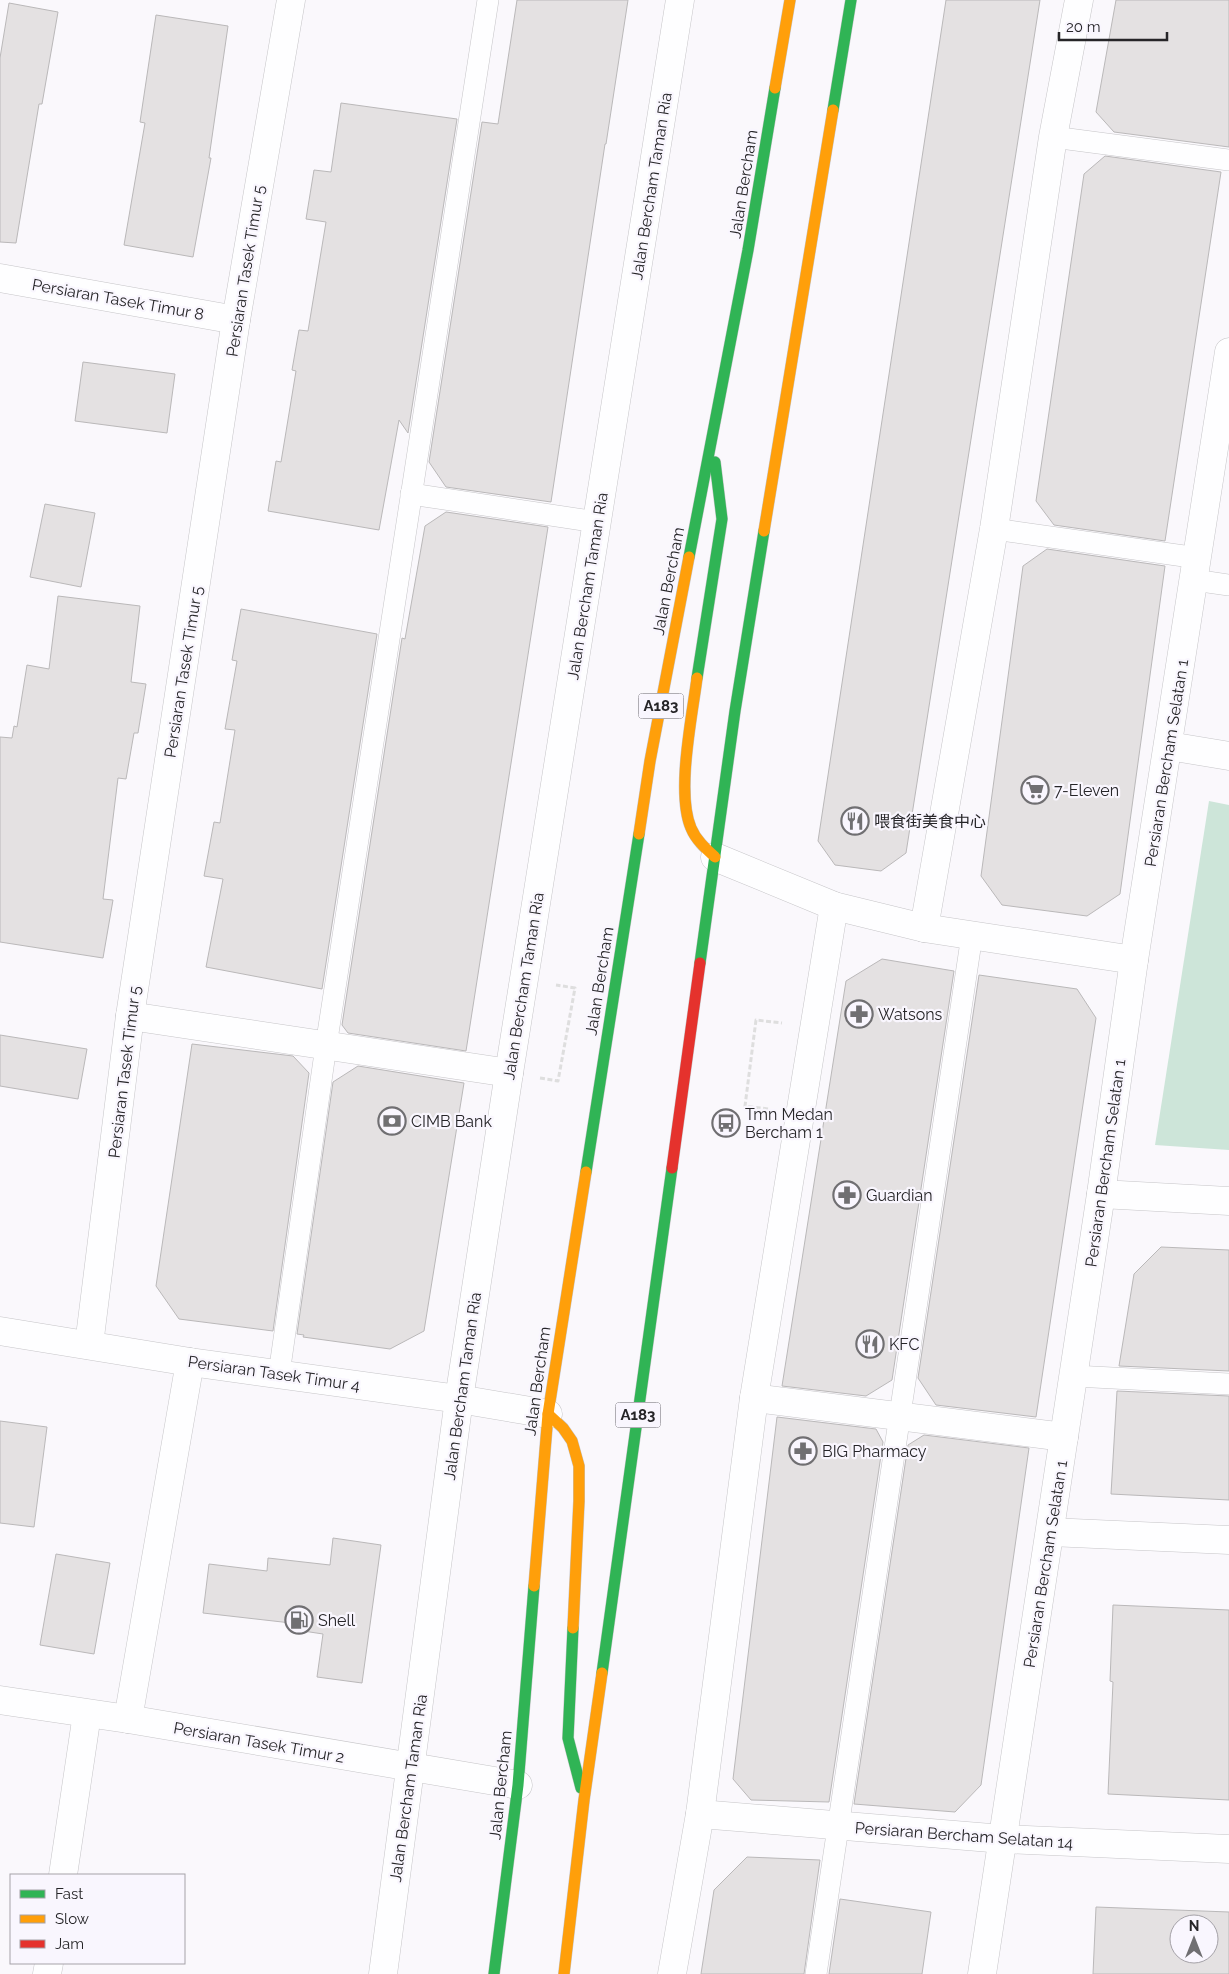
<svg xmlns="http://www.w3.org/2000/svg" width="1229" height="1974" viewBox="0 0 1229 1974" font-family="Raleway,'Noto Sans SC',sans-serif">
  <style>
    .green { fill: #cde5d9 }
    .building { fill: #e4e1e2; stroke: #bab8b9; fill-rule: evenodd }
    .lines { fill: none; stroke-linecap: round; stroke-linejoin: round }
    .lane-casing { stroke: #c6c5c8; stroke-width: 22 }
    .street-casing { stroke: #c6c5c8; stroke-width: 29 }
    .fast-casing { stroke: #c6c5c8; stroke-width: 12 }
    .slow-casing { stroke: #c6c5c8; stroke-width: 12 }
    .jam-casing { stroke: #c6c5c8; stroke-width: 12 }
    .path { stroke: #dedede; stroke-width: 3; stroke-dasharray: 5 2.5; stroke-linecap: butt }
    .lane { stroke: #fefeff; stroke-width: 21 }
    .street { stroke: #fefeff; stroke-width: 28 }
    .fast { stroke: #30b455; stroke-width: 11 }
    .slow { stroke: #ff9f0a; stroke-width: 11 }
    .jam { stroke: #e5322d; stroke-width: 11 }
    .labels { text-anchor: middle; stroke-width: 4.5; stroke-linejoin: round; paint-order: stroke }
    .shield { fill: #f9f6fe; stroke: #656468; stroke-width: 1 }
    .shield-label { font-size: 15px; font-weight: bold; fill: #262528 }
    .street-label { font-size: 16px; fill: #262528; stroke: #f9f6fe }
    .poi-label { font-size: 16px; fill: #262528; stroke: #f9f6fe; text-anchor: start }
  </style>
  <rect width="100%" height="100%" fill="#faf8fc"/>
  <polygon class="green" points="1209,801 1229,805 1229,1150 1155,1145"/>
  <g class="building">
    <polygon points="517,0 628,0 606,144 605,144 551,502 446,487 429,462 482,122 498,124"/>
    <polygon points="946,0 1040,0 906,853 881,871 835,865 818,841"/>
    <polygon points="1116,0 1229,0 1229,147 1114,132 1096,112"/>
    <polygon points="9,3 58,12 42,104 39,104 16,243 0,242 0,58"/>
    <polygon points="156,15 228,26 209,158 211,158 193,257 124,245 145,123 140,122"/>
    <polygon points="341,103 457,119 408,433 399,420 379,530 268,511 276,461 281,462 296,371 292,370 299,330 308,331 326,222 306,219 314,170 331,172"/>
    <polygon points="1105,156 1221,172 1165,541 1054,525 1036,501 1084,174"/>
    <polygon points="83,362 175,374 167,433 75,421"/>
    <polygon points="45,504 95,513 81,587 30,577"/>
    <polygon points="446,512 548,527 466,1051 348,1033 342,1025 402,638 405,639 425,526"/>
    <polygon points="1047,549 1165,566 1120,894 1087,916 1002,905 981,876 1023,566"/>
    <polygon points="58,596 140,606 131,682 146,684 138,733 134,733 126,779 118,778 103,899 113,900 103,958 0,942 0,737 12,738 14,726 17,727 27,665 49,669"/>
    <polygon points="241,609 377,634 322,989 206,967 223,879 204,876 214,822 220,823 235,730 225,729 237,661 232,660"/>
    <polygon points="882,959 954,971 892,1380 866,1396 782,1386 846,981"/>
    <polygon points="979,975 1077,989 1096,1018 1036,1417 936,1405 918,1378"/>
    <polygon points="0,1035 87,1049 78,1099 0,1086"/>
    <polygon points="192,1044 293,1056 309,1073 273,1331 179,1319 156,1286"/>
    <polygon points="358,1066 464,1083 424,1331 390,1349 303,1337 304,1335 297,1334 333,1082"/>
    <polygon points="1161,1247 1229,1250 1229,1371 1119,1366 1134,1274"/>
    <polygon points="1117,1391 1229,1396 1229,1500 1111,1494"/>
    <polygon points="777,1417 876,1429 883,1442 829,1802 751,1800 733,1779"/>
    <polygon points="0,1421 47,1427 34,1527 0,1523"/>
    <polygon points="924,1435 1029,1448 981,1785 955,1812 854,1804 908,1445"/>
    <polygon points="333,1538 381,1545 362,1683 317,1677 323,1634 290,1629 291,1623 203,1613 209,1564 267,1571 268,1558 330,1565"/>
    <polygon points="56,1554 110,1563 94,1654 40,1645"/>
    <polygon points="1113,1605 1229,1610 1229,1800 1108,1794 1113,1682 1110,1681"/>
    <polygon points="747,1857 820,1860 804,1974 701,1974 714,1890"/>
    <polygon points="840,1899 931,1912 922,1974 829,1974"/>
    <path d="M1096,1907L1229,1912V1974H1093ZM1179,1924H1209V1954H1179Z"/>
  </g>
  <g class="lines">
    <g class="lane-casing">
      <g id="lane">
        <polyline points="1053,137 1229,160"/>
        <polyline points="411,494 597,522"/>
        <polyline points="994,529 1198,558"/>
        <polyline points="1194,580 1229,585"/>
        <polyline points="279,1374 326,1046 488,0"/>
        <polyline points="1074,1376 1229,1384"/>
        <polyline points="816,1974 972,935"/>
      </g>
    </g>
    <g class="street-casing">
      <g id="street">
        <polyline points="0,278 236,320"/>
        <polyline points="1169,746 1229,756"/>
        <polyline points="715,857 834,906 924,928 1134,960"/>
        <polyline points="924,928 994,529 1053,137 1079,0"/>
        <polyline points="130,1016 509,1073"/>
        <polyline points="1101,1194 1229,1201"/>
        <polyline points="0,1331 190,1362 459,1399 548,1414"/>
        <polyline points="89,1345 130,1016 236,320 291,0"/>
        <polyline points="754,1398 1064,1437"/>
        <polyline points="1050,1532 1229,1540"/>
        <polyline points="0,1700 128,1719 518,1785"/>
        <polyline points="128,1719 190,1362"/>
        <polyline points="700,1814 1003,1839 1229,1849"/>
        <polyline points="63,1875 87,1714"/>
        <polyline points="47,1974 49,1963"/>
        <polyline points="383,1974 459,1399 509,1073 680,0"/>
        <polyline points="672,1974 700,1814 754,1398 834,906"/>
        <polyline points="982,1974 1101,1194 1134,960 1229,352"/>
      </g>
    </g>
    <g class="fast-casing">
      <g id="fast">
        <polyline points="833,110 851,0"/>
        <polyline points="689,557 748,250 775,88"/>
        <polyline points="697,678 722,519 715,462"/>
        <polyline points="700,963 735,711 764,531"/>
        <polyline points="586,1172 639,834"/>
        <polyline points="573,1628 568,1738 581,1788"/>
        <polyline points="602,1673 672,1168"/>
        <polyline points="494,1974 518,1785 534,1586"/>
      </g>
    </g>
    <g class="slow-casing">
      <g id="slow">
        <polyline points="775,88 790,0"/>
        <polyline points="764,531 833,110"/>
        <path d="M697,678C692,717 676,793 691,828C696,840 705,848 715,857"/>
        <polyline points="639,834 650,761 689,557"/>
        <polyline points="548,1414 563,1428 572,1441 579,1466 579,1501 573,1628"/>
        <polyline points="534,1586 548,1414 586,1172"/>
        <polyline points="564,1974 584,1800 602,1673"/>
      </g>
    </g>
    <g class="jam-casing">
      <polyline id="jam" points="672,1168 700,963"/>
    </g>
    <g class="path">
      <polyline points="540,1078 558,1081 575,988 556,985"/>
      <polyline points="768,1109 745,1106 756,1020 782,1023"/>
    </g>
    <use href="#lane" class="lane"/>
    <use href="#street" class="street"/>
    <use href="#fast" class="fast"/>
    <use href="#slow" class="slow"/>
    <use href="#jam" class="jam"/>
  </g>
  <defs>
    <g id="supermarket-ring" transform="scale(1.4375)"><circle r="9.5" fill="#f9f6fe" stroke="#706f72" stroke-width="1.5"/><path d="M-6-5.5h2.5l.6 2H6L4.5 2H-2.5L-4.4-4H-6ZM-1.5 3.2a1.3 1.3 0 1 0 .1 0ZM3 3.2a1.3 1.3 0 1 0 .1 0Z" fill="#706f72"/></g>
    <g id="restaurant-ring" transform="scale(1.4375)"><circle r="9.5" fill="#f9f6fe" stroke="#706f72" stroke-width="1.5"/><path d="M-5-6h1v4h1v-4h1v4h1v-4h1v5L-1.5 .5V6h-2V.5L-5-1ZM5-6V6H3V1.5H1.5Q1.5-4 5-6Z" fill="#706f72"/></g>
    <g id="pharmacy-ring" transform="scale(1.4375)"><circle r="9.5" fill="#f9f6fe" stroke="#706f72" stroke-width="1.5"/><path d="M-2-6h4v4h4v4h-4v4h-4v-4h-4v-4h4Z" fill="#706f72"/></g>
    <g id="bank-ring" transform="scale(1.4375)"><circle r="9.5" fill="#f9f6fe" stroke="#706f72" stroke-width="1.5"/><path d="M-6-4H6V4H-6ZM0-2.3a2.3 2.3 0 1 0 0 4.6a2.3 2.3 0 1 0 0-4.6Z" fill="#706f72"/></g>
    <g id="bus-ring" transform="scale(1.4375)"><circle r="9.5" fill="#f9f6fe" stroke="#706f72" stroke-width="1.5"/><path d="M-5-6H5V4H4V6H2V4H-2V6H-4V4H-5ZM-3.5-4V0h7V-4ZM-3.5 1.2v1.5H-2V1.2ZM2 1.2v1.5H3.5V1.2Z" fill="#706f72"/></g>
    <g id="fuel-ring" transform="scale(1.4375)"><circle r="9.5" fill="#f9f6fe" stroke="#706f72" stroke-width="1.5"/><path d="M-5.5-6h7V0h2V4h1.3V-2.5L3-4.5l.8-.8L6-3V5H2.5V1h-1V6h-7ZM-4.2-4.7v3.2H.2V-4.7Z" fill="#706f72"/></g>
  </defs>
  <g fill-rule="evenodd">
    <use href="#supermarket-ring" x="1035" y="790"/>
    <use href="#restaurant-ring" x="855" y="821"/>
    <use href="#pharmacy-ring" x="859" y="1014"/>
    <use href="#bank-ring" x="392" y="1121"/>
    <use href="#bus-ring" x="726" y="1123"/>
    <use href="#pharmacy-ring" x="847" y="1195"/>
    <use href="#restaurant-ring" x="870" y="1344"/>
    <use href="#pharmacy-ring" x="803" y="1451"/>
    <use href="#fuel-ring" x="299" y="1620"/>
  </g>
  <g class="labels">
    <g class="shield">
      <rect x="638.5" y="693.5" width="45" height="25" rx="4"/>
      <rect x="615.5" y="1402.5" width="45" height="25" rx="4"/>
    </g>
    <g class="shield-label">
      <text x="661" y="711">A183</text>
      <text x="638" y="1420">A183</text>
    </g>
    <g class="street-label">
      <text transform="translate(743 184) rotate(-81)" y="6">Jalan Bercham</text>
      <text transform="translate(651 186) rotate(-81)" y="6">Jalan Bercham Taman Ria</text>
      <text transform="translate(245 271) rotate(-81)" y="6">Persiaran Tasek Timur 5</text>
      <text transform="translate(118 299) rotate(10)" y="6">Persiaran Tasek Timur 8</text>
      <text transform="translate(668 581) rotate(-79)" y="6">Jalan Bercham</text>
      <text transform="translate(587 586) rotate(-81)" y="6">Jalan Bercham Taman Ria</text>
      <text transform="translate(183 672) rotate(-81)" y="6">Persiaran Tasek Timur 5</text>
      <text transform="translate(1166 763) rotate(-81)" y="6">Persiaran Bercham Selatan 1</text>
      <text transform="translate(599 981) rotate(-81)" y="6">Jalan Bercham</text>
      <text transform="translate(523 986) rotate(-81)" y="6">Jalan Bercham Taman Ria</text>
      <text transform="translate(124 1072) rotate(-83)" y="6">Persiaran Tasek Timur 5</text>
      <text transform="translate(1105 1163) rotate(-82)" y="6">Persiaran Bercham Selatan 1</text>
      <text transform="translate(274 1373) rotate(8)" y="6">Persiaran Tasek Timur 4</text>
      <text transform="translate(537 1381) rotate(-82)" y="6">Jalan Bercham</text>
      <text transform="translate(462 1386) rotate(-82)" y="6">Jalan Bercham Taman Ria</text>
      <text transform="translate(1045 1564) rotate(-81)" y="6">Persiaran Bercham Selatan 1</text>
      <text transform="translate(259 1742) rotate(10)" y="6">Persiaran Tasek Timur 2</text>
      <text transform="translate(500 1785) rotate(-84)" y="6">Jalan Bercham</text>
      <text transform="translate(408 1788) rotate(-82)" y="6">Jalan Bercham Taman Ria</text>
      <text transform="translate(964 1835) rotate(4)" y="6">Persiaran Bercham Selatan 14</text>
    </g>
    <g class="poi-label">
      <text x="1054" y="796">7-Eleven</text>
      <text x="874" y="827">喂食街美食中心</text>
      <text x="878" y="1020">Watsons</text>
      <text x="745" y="1120">Tmn Medan<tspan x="745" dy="18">Bercham 1</tspan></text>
      <text x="411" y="1127">CIMB Bank</text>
      <text x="866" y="1201">Guardian</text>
      <text x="889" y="1350">KFC</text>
      <text x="822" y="1457">BIG Pharmacy</text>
      <text x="318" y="1626">Shell</text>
    </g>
  </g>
  <rect x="10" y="1874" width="175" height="90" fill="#f9f6fe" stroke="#a5a2a8"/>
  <rect x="20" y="1890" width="25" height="8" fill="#30b455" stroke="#a5a2a8"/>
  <text x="55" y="1899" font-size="15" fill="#262528">Fast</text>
  <rect x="20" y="1915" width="25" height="8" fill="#ff9f0a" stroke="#a5a2a8"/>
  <text x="55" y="1924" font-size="15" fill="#262528">Slow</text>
  <rect x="20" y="1940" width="25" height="8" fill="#e5322d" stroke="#a5a2a8"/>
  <text x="55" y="1949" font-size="15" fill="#262528">Jam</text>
  <g transform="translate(1194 1939)"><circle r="24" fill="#f9f6fe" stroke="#a5a2a8"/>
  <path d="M0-4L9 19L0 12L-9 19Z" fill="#706f72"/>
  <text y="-8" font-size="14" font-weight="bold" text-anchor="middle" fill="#262528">N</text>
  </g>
  <path d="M1059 32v8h108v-8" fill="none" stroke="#262528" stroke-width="2.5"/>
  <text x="1066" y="32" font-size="15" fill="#262528" stroke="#f9f6fe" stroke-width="4" paint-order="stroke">20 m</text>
</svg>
